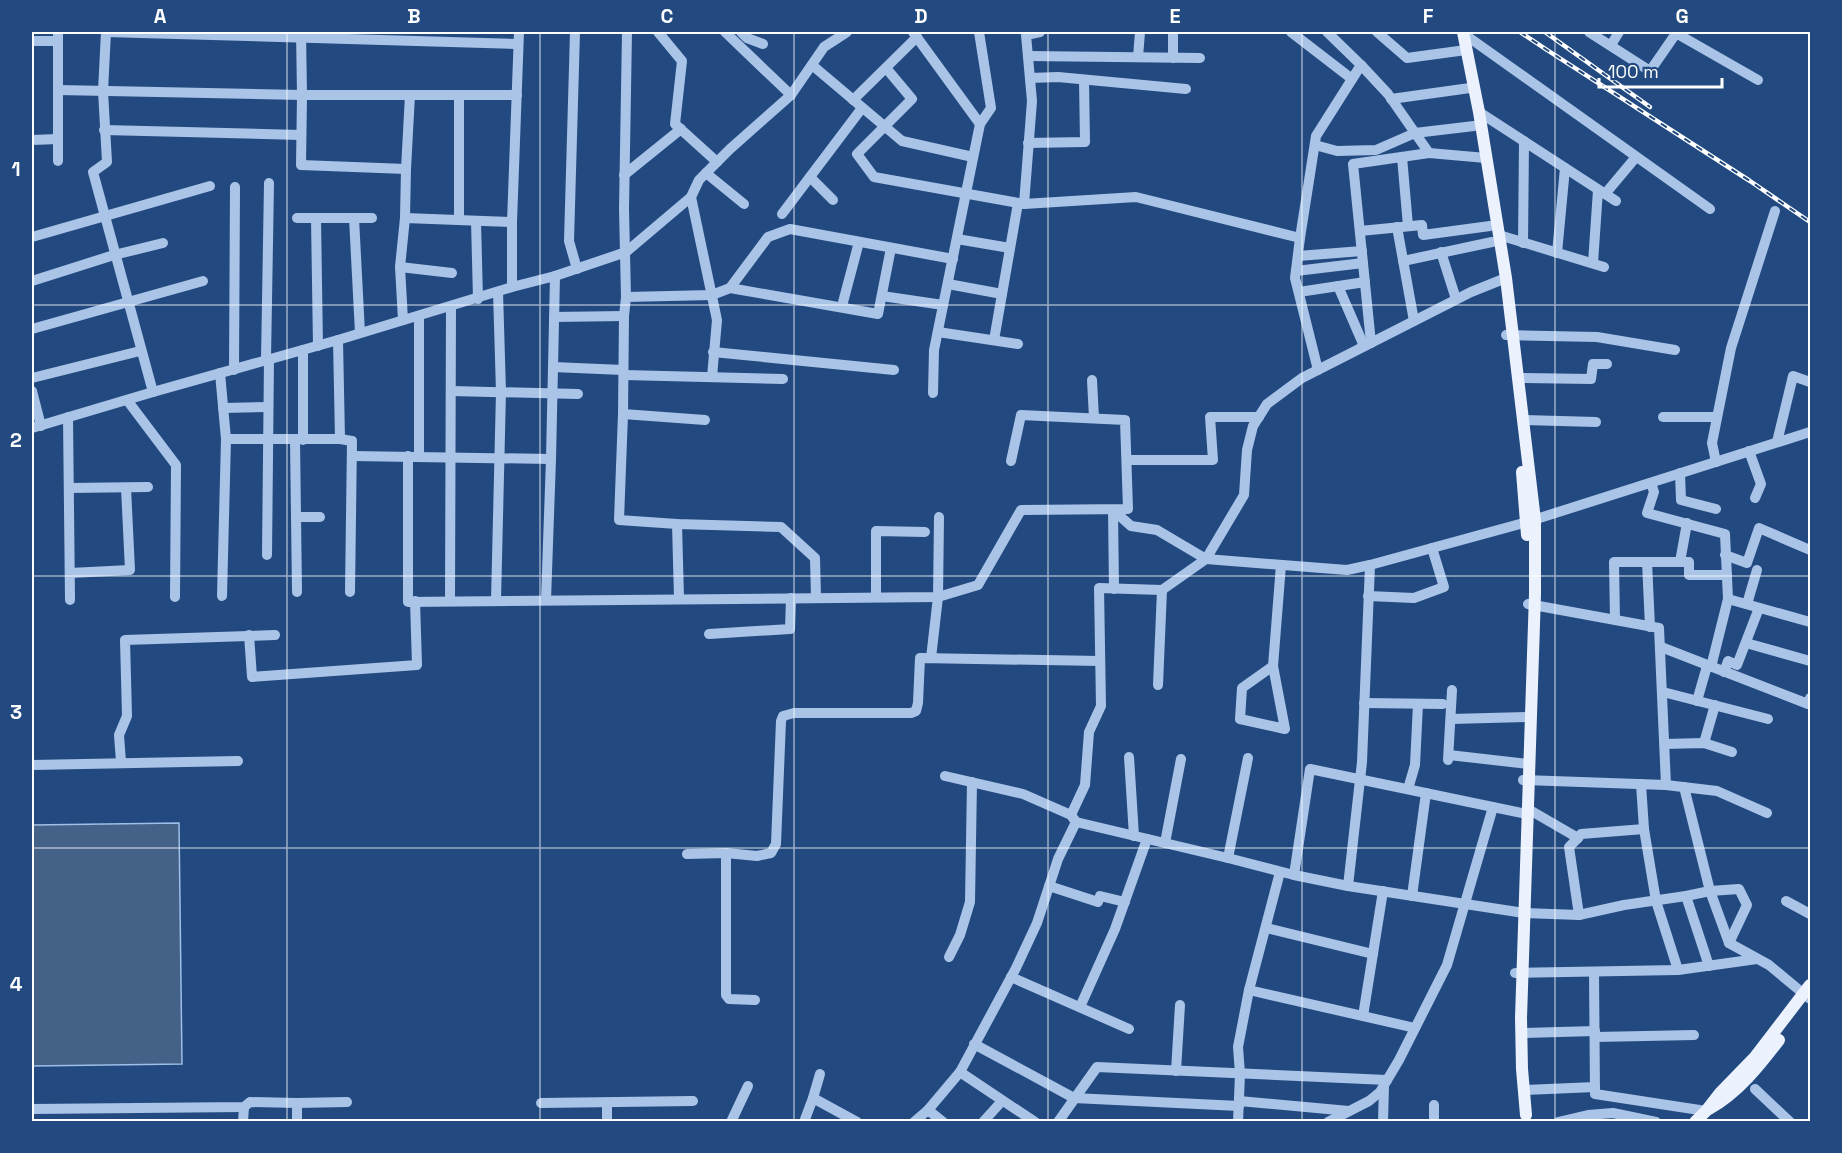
<svg xmlns="http://www.w3.org/2000/svg" width="1842" height="1153" viewBox="0 0 1842 1153" font-family="'Space Grotesk',sans-serif">
  <style>
    .water { fill: #446188; stroke: #9dbfe8; stroke-width: 1.5 }
    .lines { fill: none; stroke-linecap: round; stroke-linejoin: round }
    .minor { stroke: #a9c4e7; stroke-width: 10 }
    .major { stroke: #ebf2fd; stroke-width: 12 }
    .rail-casing { stroke: #fff; stroke-width: 4.5 }
    .rail { stroke: #234a80; stroke-width: 2; stroke-dasharray: 7; stroke-linecap: butt }
    .grid { fill: none; stroke: #fff; stroke-width: 1.5; stroke-opacity: 0.55 }
    .neatline { fill: none; stroke: #fff; stroke-width: 2 }
    .grid-label { font-size: 20px; text-anchor: middle; font-weight: bold; fill: #fff }
  </style>
  <rect width="100%" height="100%" fill="#234a80"/>
  <polygon class="water" points="179,823 182,1064 32,1066 32,825"/>
  <g class="lines">
    <g class="minor">
      <polyline points="58,32 58,161"/>
      <polyline points="106,32 518,44"/>
      <polyline points="106,32 103,91 107,162 93,172 153,392"/>
      <polyline points="301,32 302,95 301,165 406,169"/>
      <polyline points="575,32 569,241 577,269"/>
      <polyline points="627,32 624,209 626,297 624,316 623,414 619,520 677,524 781,527 815,558 816,597"/>
      <polyline points="658,32 682,61 675,124 717,162"/>
      <polyline points="725,32 791,95"/>
      <polyline points="741,32 747,38 763,44"/>
      <polyline points="913,32 980,124"/>
      <polyline points="1291,32 1352,79"/>
      <polyline points="1327,32 1361,65 1388,94 1429,153 1486,158"/>
      <polyline points="1377,32 1407,58 1466,50"/>
      <polyline points="1589,32 1650,71 1677,32"/>
      <polyline points="1674,32 1758,80"/>
      <polyline points="1464,34 1710,209"/>
      <polyline points="32,41 58,41"/>
      <polyline points="1611,45 1619,32"/>
      <polyline points="1028,56 1200,58"/>
      <polyline points="1138,57 1140,32"/>
      <polyline points="1173,58 1173,32"/>
      <polyline points="812,65 902,141 973,157"/>
      <polyline points="886,68 912,99 857,154 874,177 1024,204 1136,197 1300,238"/>
      <polyline points="1030,78 1058,77 1186,89"/>
      <polyline points="58,90 302,95 517,95"/>
      <polyline points="459,95 459,220"/>
      <polyline points="1391,99 1470,88"/>
      <polyline points="853,100 917,37"/>
      <polyline points="1479,112 1616,201"/>
      <polyline points="104,130 301,135"/>
      <polyline points="32,140 58,139"/>
      <polyline points="1028,143 1085,142 1084,80"/>
      <polyline points="1315,145 1337,151 1376,150 1415,133 1474,126"/>
      <polyline points="1402,157 1408,226"/>
      <polyline points="706,173 744,204"/>
      <polyline points="624,175 681,129"/>
      <polyline points="810,177 833,200"/>
      <polyline points="1605,194 1636,157"/>
      <polyline points="691,197 717,320 712,377"/>
      <polyline points="1024,204 1032,101 1026,35 1040,32"/>
      <polyline points="782,214 862,108"/>
      <polyline points="297,218 372,218"/>
      <polyline points="316,218 318,346"/>
      <polyline points="354,218 360,333"/>
      <polyline points="405,218 512,222"/>
      <polyline points="476,221 478,299"/>
      <polyline points="1397,227 1414,321"/>
      <polyline points="1360,231 1422,225 1423,235 1490,226"/>
      <polyline points="1499,235 1604,267"/>
      <polyline points="32,237 210,186"/>
      <polyline points="957,239 1010,248"/>
      <polyline points="1523,243 1524,141"/>
      <polyline points="1441,252 1456,299"/>
      <polyline points="1557,253 1565,168"/>
      <polyline points="1298,256 1362,251"/>
      <polyline points="1403,261 1492,242"/>
      <polyline points="1593,263 1598,190"/>
      <polyline points="400,267 452,273"/>
      <polyline points="1296,271 1363,263"/>
      <polyline points="32,281 114,255 163,243"/>
      <polyline points="948,284 1002,294"/>
      <polyline points="1338,286 1364,346"/>
      <polyline points="512,287 512,222 519,32"/>
      <polyline points="730,288 768,237 790,229 953,259"/>
      <polyline points="1299,292 1365,282"/>
      <polyline points="882,296 943,305"/>
      <polyline points="626,297 712,295 730,288 878,314 891,248"/>
      <polyline points="842,306 859,242"/>
      <polyline points="554,317 624,316"/>
      <polyline points="403,320 400,267 405,218 406,169 410,95"/>
      <polyline points="32,329 203,281"/>
      <polyline points="938,332 1018,344"/>
      <polyline points="1506,335 1597,337 1675,350"/>
      <polyline points="338,340 340,439"/>
      <polyline points="994,340 1018,203"/>
      <polyline points="1371,343 1353,164 1429,153"/>
      <polyline points="713,352 894,370"/>
      <polyline points="266,360 269,183"/>
      <polyline points="553,367 623,370"/>
      <polyline points="234,370 235,187"/>
      <polyline points="1318,370 1295,278 1300,238 1316,136 1361,65"/>
      <polyline points="220,373 226,439 222,596"/>
      <polyline points="624,375 783,379"/>
      <polyline points="32,378 140,351"/>
      <polyline points="1519,378 1591,379 1593,364 1607,364"/>
      <polyline points="1092,380 1094,418"/>
      <polyline points="32,391 41,426"/>
      <polyline points="451,391 578,394"/>
      <polyline points="933,393 934,350 980,124 991,108 979,32"/>
      <polyline points="127,400 176,465 175,597"/>
      <polyline points="223,408 268,407"/>
      <polyline points="623,414 705,420"/>
      <polyline points="68,417 70,600"/>
      <polyline points="1663,417 1717,417"/>
      <polyline points="1524,420 1596,422"/>
      <polyline points="32,428 153,392 338,340 512,287 555,276 626,252 691,197 699,180 730,149 791,95 824,47 847,32"/>
      <polyline points="226,439 340,439 352,441 350,592"/>
      <polyline points="295,440 297,592"/>
      <polyline points="303,440 303,350"/>
      <polyline points="1777,442 1793,376 1810,382"/>
      <polyline points="1749,451 1761,484 1755,498"/>
      <polyline points="352,456 551,459"/>
      <polyline points="408,456 408,602 938,597 978,585 1021,510 1128,509 1125,420 1021,415 1011,461"/>
      <polyline points="419,456 419,316"/>
      <polyline points="1127,460 1213,460 1210,417 1259,417"/>
      <polyline points="1716,462 1712,443 1731,348 1775,211"/>
      <polyline points="1680,473 1681,500 1716,509"/>
      <polyline points="1651,483 1654,492 1647,513 1725,534 1728,599 1711,667"/>
      <polyline points="69,488 148,487"/>
      <polyline points="1113,510 1131,526 1157,530 1206,559 1347,570 1370,565 1527,522 1810,432"/>
      <polyline points="1113,510 1114,589"/>
      <polyline points="296,517 320,517"/>
      <polyline points="677,524 679,598"/>
      <polyline points="267,555 269,359"/>
      <polyline points="1725,555 1747,563 1759,528 1810,550"/>
      <polyline points="1647,562 1650,627"/>
      <polyline points="1680,562 1687,523"/>
      <polyline points="70,573 130,570 126,488"/>
      <polyline points="1368,596 1414,598 1444,587 1432,548"/>
      <polyline points="876,597 876,531 925,532"/>
      <polyline points="1728,599 1810,622"/>
      <polyline points="546,600 551,459 555,276"/>
      <polyline points="450,601 451,307"/>
      <polyline points="496,601 501,392 498,292"/>
      <polyline points="1528,604 1659,628 1666,785"/>
      <polyline points="1747,604 1757,570"/>
      <polyline points="1615,620 1614,562 1689,562 1689,575 1727,575"/>
      <polyline points="709,634 790,629 791,598"/>
      <polyline points="249,635 252,677 417,665 415,601"/>
      <polyline points="1746,643 1810,661"/>
      <polyline points="1661,647 1808,704 1810,698"/>
      <polyline points="931,658 938,597 939,517"/>
      <polyline points="1273,666 1242,688 1240,719 1285,729 1273,666 1281,565"/>
      <polyline points="1724,672 1728,661 1737,665 1759,608"/>
      <polyline points="1158,685 1162,590"/>
      <polyline points="1663,692 1768,719"/>
      <polyline points="1697,701 1707,666"/>
      <polyline points="1364,703 1443,704"/>
      <polyline points="1451,719 1526,717"/>
      <polyline points="1704,743 1715,705"/>
      <polyline points="1665,744 1704,743 1732,752"/>
      <polyline points="1449,755 1529,764"/>
      <polyline points="1129,757 1134,836"/>
      <polyline points="1448,760 1452,690"/>
      <polyline points="121,762 119,735 127,716 125,640 275,635"/>
      <polyline points="32,765 238,761"/>
      <polyline points="945,776 1023,794 1071,815"/>
      <polyline points="1523,780 1666,785 1717,791 1767,813"/>
      <polyline points="1641,784 1644,829 1656,901 1678,970"/>
      <polyline points="1684,787 1710,891 1729,943 1769,965 1810,999"/>
      <polyline points="1408,789 1415,765 1418,704"/>
      <polyline points="1528,809 1578,838 1581,834 1644,829"/>
      <polyline points="1076,822 1228,858 1294,875 1348,886 1524,913 1579,915 1624,905 1686,896 1710,891 1739,889 1747,905 1729,943"/>
      <polyline points="1578,838 1569,847 1579,915"/>
      <polyline points="1165,843 1181,759"/>
      <polyline points="726,853 726,995 729,999 755,1000"/>
      <polyline points="687,854 726,853 757,856 771,853 776,844 781,721 783,716 794,713 911,713 916,711 918,703 920,658 1100,661"/>
      <polyline points="1228,858 1248,758"/>
      <polyline points="1294,875 1310,769 1527,814"/>
      <polyline points="1049,886 1098,902 1100,896 1125,902"/>
      <polyline points="1348,886 1362,762 1370,565"/>
      <polyline points="1412,896 1426,793"/>
      <polyline points="1686,896 1709,966"/>
      <polyline points="1786,901 1810,914"/>
      <polyline points="1266,928 1373,954"/>
      <polyline points="949,957 960,935 970,902 972,782"/>
      <polyline points="1594,972 1595,1094 1706,1111"/>
      <polyline points="1515,973 1678,970 1757,959"/>
      <polyline points="1011,977 1129,1029"/>
      <polyline points="1249,990 1415,1028"/>
      <polyline points="1080,1007 1115,929 1147,839"/>
      <polyline points="1363,1016 1383,891"/>
      <polyline points="1521,1033 1595,1031"/>
      <polyline points="1595,1037 1694,1035"/>
      <polyline points="974,1044 1074,1098 1239,1106"/>
      <polyline points="1176,1071 1180,1005"/>
      <polyline points="960,1072 1035,1122"/>
      <polyline points="1755,1089 1790,1122"/>
      <polyline points="1525,1090 1595,1087"/>
      <polyline points="813,1098 820,1074"/>
      <polyline points="1239,1101 1349,1111"/>
      <polyline points="297,1103 347,1102"/>
      <polyline points="541,1103 693,1101"/>
      <polyline points="607,1103 607,1122"/>
      <polyline points="32,1109 244,1107 250,1102 297,1103 297,1122"/>
      <polyline points="928,1110 943,1122"/>
      <polyline points="243,1122 244,1107"/>
      <polyline points="731,1122 748,1086"/>
      <polyline points="804,1122 813,1098 857,1122"/>
      <polyline points="914,1122 928,1110 960,1072 1016,968 1037,923 1058,859 1076,822 1071,815 1085,785 1089,732 1101,706 1099,588 1162,590 1206,559 1244,495 1247,450 1253,426 1267,404 1302,378 1471,292 1506,278"/>
      <polyline points="983,1122 1002,1101"/>
      <polyline points="1058,1122 1097,1067 1387,1080"/>
      <polyline points="1238,1122 1240,1074 1238,1047 1249,990 1280,872"/>
      <polyline points="1328,1122 1369,1101 1380,1092 1399,1060 1447,965 1493,807"/>
      <polyline points="1383,1122 1384,1086"/>
      <polyline points="1434,1122 1434,1105"/>
      <polyline points="1558,1122 1588,1115 1613,1113 1656,1122"/>
    </g>
    <g class="major">
      <polyline points="1463,32 1479,112 1506,278 1535,520 1535,594 1521,1018 1522,1069 1526,1115"/>
      <polyline points="1522,472 1527,535"/>
      <path d="M1709,1109C1738,1093 1760,1065 1779,1040"/>
      <polyline points="1695,1122 1706,1111 1720,1093 1755,1057 1810,985"/>
    </g>
    <g class="rail-casing">
      <g id="rail">
        <polyline points="1520,32 1547,50 1750,181 1810,222"/>
        <polyline points="1545,32 1650,107"/>
      </g>
    </g>
    <use href="#rail" class="rail"/>
  </g>
  <path class="grid" d="M287,32V1122M540,32V1122M794,32V1122M1048,32V1122M1302,32V1122M1555,32V1122M32,305H1810M32,576H1810M32,848H1810"/>
  <rect width="1842" height="1153" fill="none" stroke="#234a80" stroke-width="66"/>
  <path d="M1599 78v9h123v-9" fill="none" stroke="#ffffff" stroke-width="3"/>
  <text x="1608" y="78" font-size="18" fill="#ffffff" stroke="#234a80" stroke-width="4.5" paint-order="stroke">100 m</text>
  <rect x="33" y="33" width="1776" height="1087" class="neatline"/>
  <g class="grid-label">
    <text x="160" y="23">A</text>
    <text x="414" y="23">B</text>
    <text x="667" y="23">C</text>
    <text x="921" y="23">D</text>
    <text x="1175" y="23">E</text>
    <text x="1428" y="23">F</text>
    <text x="1682" y="23">G</text>
    <text x="16" y="176">1</text>
    <text x="16" y="447">2</text>
    <text x="16" y="719">3</text>
    <text x="16" y="991">4</text>
  </g>
</svg>
